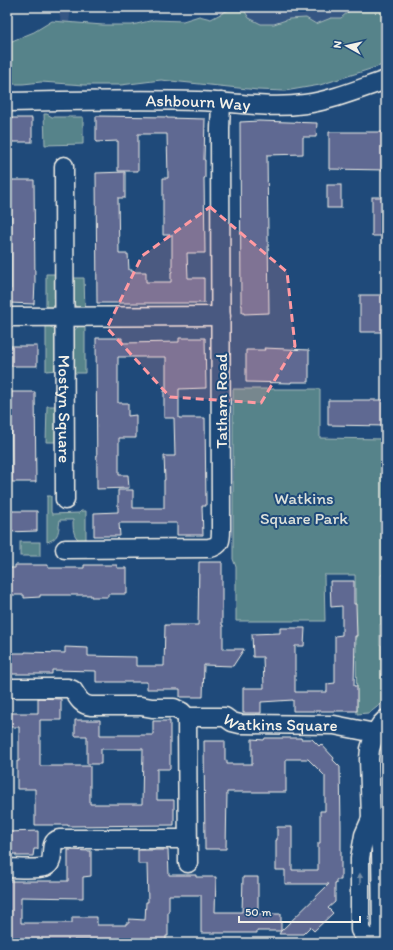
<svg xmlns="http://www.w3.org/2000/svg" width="393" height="950" viewBox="0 0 393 950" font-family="Itim,sans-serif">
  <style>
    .built { fill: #365683 }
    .green { fill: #57838a; stroke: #a6bab9 }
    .building { fill: #5e6992; stroke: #f4f1e8 }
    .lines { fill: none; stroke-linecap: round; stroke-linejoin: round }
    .street-casing { stroke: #f4f1e8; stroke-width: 21 }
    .street { stroke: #1f4a7a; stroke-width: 18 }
    .oneway { fill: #748da6 }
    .marked { fill: #ff9aa2; fill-opacity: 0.2; stroke: #ff9aa2; stroke-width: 3; stroke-dasharray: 8 5; stroke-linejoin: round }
    .labels { text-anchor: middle; stroke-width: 4; stroke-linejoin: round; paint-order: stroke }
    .street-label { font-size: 17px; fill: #f4f1e8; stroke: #1f4a7a }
    .park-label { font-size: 17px; fill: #dce0da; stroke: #1f4a7a }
  </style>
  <rect width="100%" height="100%" fill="#1f4a7a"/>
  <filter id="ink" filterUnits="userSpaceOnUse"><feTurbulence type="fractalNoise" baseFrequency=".025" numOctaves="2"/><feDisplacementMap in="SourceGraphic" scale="8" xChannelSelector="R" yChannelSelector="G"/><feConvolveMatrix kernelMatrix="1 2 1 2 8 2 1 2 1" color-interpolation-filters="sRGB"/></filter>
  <g filter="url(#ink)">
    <g class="built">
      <polygon points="58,7 71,7 69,23 61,21"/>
      <polygon points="219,7 385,7 328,31 219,22"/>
    </g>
    <g class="green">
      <polygon points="234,7 239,7 244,10 249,18 261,24 274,24 289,19 306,18 316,24 331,18 341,18 349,11 357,7 386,7 386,64 320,85 285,91 258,90 161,80 121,85 84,85 41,82 23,84 7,84 7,43 34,32 52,21 103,25 132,25 154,20 183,21 199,16 211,19"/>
      <polygon points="44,114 47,114 52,117 83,117 83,144 45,145"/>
      <path d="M46,274H58C57,286 61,308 46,310Z"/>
      <polygon points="72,278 84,278 85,310 77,308 72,301"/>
      <path d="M85,324V373H72V335C74,329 78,326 85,324Z"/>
      <polygon points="46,325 53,328 56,332 58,370 46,371"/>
      <polygon points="233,389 320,389 320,438 386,439 386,574 381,575 381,624 380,624 380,645 381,645 382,703 372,711 368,713 357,714 355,575 324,575 325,621 236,621 236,567 233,559"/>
      <polygon points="47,406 58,406 59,442 46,442"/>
      <path d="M47,496H51V512L52,514L79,513L81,511H86V542C73,540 73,531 73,520H60C58,531 60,538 47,542Z"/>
      <rect x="20" y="542" width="20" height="14"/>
    </g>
    <g class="building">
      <polygon points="96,116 167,117 167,118 205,119 204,160 205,160 205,178 204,178 205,253 187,253 188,278 204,278 204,303 97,303 96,173 125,172 125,198 118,198 119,254 128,254 129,270 132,270 132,272 146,272 146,282 171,282 171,272 172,272 172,235 163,235 163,178 168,178 167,134 138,134 138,171 118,171 118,141 96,142"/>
      <rect x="9" y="118" width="23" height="24"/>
      <polygon points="259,121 317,123 316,137 303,137 303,154 267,155 269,313 244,314 244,313 242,313 242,305 241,305 240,122"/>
      <polygon points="329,132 386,132 386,170 329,169"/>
      <polygon points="11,180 34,180 35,282 34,304 9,303 9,289 11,289"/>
      <rect x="327" y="185" width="14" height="23"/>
      <rect x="372" y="197" width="14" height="39"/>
      <rect x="360" y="295" width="26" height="37"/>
      <polygon points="96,338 122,338 122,343 179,342 179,338 205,338 206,388 179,389 179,418 205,418 206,506 202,506 203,535 177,535 177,523 119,523 120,536 94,536 94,513 118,512 118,490 133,490 133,508 164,508 164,480 165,480 164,456 175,456 174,418 164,418 164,391 166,391 166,357 118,357 118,403 128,403 128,416 136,415 136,438 119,438 119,475 128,475 129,488 97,489"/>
      <rect x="7" y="346" width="30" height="20"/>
      <polygon points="264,348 309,350 309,382 291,382 291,383 246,382 246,350 265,350"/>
      <polygon points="11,392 35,392 36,482 12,482"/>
      <polygon points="328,400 386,400 386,426 328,425"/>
      <polygon points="7,511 37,511 37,531 7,532"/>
      <polygon points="199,562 222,562 222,625 223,625 223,649 244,649 233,666 204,665 203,697 180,697 180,689 147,689 147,682 96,682 96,671 52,670 52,674 7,674 7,653 25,653 25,652 65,653 65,647 88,648 88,656 136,657 136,666 164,666 165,625 198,625"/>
      <polygon points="15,565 48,565 48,568 84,568 84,565 117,565 117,568 127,568 127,594 108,594 108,597 91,597 91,595 40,595 40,597 24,598 24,595 7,595 7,568 15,568"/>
      <polygon points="330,581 354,581 354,604 356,604 357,636 355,636 354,686 357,686 357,711 293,711 293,700 261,702 261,713 243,713 243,688 264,688 263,657 253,657 252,634 280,633 280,628 305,628 304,646 295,646 295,692 327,692 327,684 335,683 335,636 342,635 342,606 331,607"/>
      <polygon points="38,698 61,699 61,720 40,720 40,766 90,766 90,804 142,804 143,749 101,749 101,764 87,764 87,736 75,736 75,720 100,720 100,735 153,735 153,721 170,721 170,769 157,769 157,800 174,800 174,825 68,826 68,825 35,825 35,789 17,789 17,761 19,761 19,727 7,727 7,713 38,713"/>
      <polygon points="265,738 301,738 301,739 312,739 319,746 321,744 334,758 333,760 340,767 341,826 341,880 336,880 336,884 335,884 335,902 328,908 333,913 314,931 310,927 303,934 279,934 281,931 257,931 257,933 201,933 201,895 169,895 169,911 168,911 168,936 166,936 166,942 129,942 129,940 74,940 74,943 7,943 7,881 68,881 68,850 91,851 91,876 83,877 83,898 21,897 21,923 72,923 72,917 97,917 97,925 126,925 126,923 129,923 129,919 145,920 146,902 148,902 147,864 138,864 138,850 168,850 169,875 196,875 196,877 216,877 215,912 242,912 243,877 258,877 258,914 281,914 281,931 329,884 285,884 285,870 276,870 276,840 277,840 277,827 292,827 292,870 318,870 318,843 320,843 320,811 325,811 325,776 308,759 286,759 286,792 227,792 226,849 205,849 204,741 225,741 225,761 227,760 227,764 252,764 252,739 264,740"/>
      <polygon points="38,831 38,849 34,849 33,856 16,856 16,854 7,854 7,832"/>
    </g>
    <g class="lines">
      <g class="street-casing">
        <g id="street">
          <path id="s1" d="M7,102C71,101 135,99 198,101C234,102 269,109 305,104C333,100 359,89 386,80"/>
          <path id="s2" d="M64,166L65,500"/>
          <polyline points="7,317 221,316"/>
          <path d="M65,549L209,548C222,546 221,538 221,527L220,129L221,102"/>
          <path id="s3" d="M7,688H68L73,690C78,698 81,705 91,706H141L152,708H174L182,712L187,717H225L232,722L240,724L334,725L375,733"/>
          <polyline points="187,717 188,863"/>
          <path d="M7,868C17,868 35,870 45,867C58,862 46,843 59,839H188"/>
          <polyline points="370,943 360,930 360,858 364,835 371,819"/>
          <polyline points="372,943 382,929 381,849 378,834 371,819 369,759 370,749 375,733 381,724 386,719"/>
        </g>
      </g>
      <use href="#street" class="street"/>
    </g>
    <defs><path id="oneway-solid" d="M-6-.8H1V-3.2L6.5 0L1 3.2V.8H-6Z"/></defs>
    <use class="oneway" href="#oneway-solid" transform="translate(360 879) rotate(-90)"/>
  </g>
  <path class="marked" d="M210,207L287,272L295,346L261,403L170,397L107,328L142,256Z"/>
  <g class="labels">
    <g class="street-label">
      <text dy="6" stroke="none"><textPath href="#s1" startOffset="191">Ashbourn Way</textPath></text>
      <text transform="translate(221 401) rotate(-90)" y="6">Tatham Road</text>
      <text dy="6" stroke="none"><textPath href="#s2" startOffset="243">Mostyn Square</textPath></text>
      <text dy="6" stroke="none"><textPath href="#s3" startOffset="286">Watkins Square</textPath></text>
    </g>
    <g class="park-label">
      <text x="304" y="504">Watkins<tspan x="304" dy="20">Square Park</tspan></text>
    </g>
  </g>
  <rect width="393" height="950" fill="none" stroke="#1f4a7a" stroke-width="24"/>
  <rect x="12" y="12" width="369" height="926" fill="none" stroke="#f4f1e8" stroke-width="1.5" filter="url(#ink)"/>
  <g transform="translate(347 46) rotate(278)" stroke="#1f4a7a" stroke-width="3" paint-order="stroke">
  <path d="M0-3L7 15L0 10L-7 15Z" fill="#f4f1e8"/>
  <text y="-6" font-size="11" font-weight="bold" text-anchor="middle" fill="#f4f1e8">N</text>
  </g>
  <path d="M239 916v6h121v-6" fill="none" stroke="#f4f1e8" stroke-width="2"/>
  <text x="245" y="916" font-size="12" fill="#f4f1e8" stroke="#1f4a7a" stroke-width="3" paint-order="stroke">50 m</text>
</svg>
